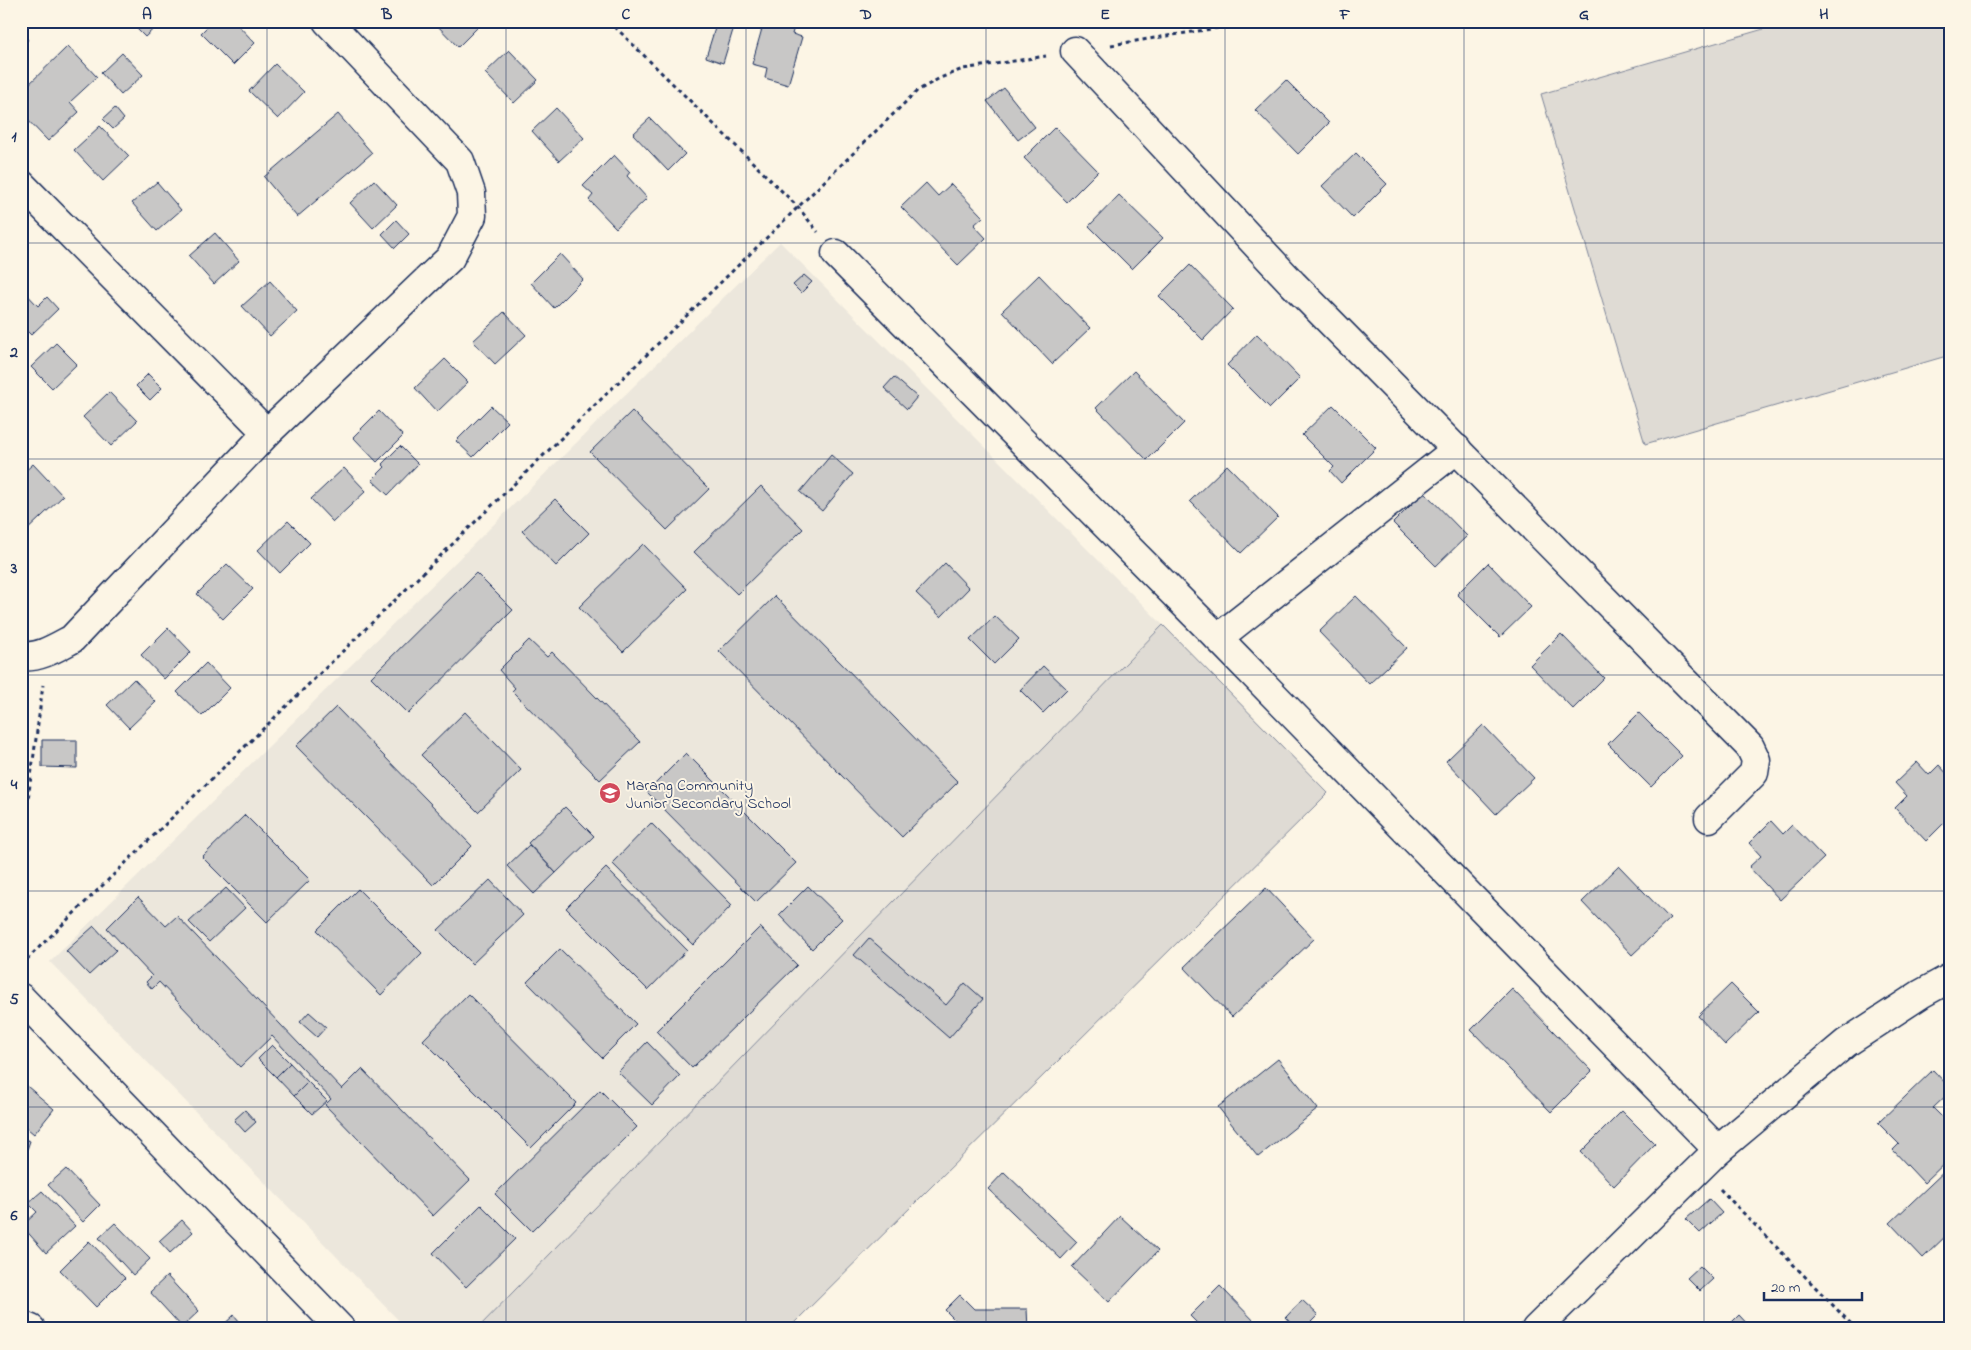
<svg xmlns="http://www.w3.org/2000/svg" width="1971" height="1350" viewBox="0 0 1971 1350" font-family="'Indie Flower',sans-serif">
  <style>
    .built { fill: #ece7dc }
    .green { fill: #dfdbd4; stroke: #7d8599 }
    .building { fill: #c8c7c6; stroke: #1b2f5e }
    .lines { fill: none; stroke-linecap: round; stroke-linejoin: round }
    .minor-casing { stroke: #1b2f5e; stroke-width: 31 }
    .path { stroke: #1b2f5e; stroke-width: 3; stroke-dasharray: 4 4; stroke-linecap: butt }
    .minor { stroke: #fcf5e5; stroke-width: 28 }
    .grid { fill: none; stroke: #1b2f5e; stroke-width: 1; stroke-opacity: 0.55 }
    .labels { text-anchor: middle; stroke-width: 4; stroke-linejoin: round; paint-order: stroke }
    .poi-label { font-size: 16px; fill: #1b2f5e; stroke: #fcf5e5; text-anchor: start }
    .neatline { fill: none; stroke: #1b2f5e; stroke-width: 2 }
    .grid-label { font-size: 16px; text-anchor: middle; font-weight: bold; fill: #1b2f5e }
  </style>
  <rect width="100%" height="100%" fill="#fcf5e5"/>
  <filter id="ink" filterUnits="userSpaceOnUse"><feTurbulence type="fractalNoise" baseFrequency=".02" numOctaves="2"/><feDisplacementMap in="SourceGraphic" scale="10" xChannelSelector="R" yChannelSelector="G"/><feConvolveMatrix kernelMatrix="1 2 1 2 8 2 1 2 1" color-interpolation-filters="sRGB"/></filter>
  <g filter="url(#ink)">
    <polygon class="built" points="780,242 1163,625 477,1329 407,1329 50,962"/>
    <g class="green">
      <polygon points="1791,21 1950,21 1950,355 1645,444 1541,94"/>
      <polygon points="1163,625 1328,793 788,1329 477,1329"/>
    </g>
    <g class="building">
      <polygon points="129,21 162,21 145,37"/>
      <polygon points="213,21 234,21 255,43 233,65 201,33"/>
      <polygon points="433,21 484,21 458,47"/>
      <polygon points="663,21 683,21 677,30"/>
      <polygon points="750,21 796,21 792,34 802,37 788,85 765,78 767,68 752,64 763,25"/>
      <polygon points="716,25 733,30 723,63 706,57"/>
      <polygon points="21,32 28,40 21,45"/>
      <polygon points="68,46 97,77 70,102 79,112 48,141 21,113 21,92"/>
      <polygon points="509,50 538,80 514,103 485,73"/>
      <polygon points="122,53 143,75 121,95 101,73"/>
      <polygon points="275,64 304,92 278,119 249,91"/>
      <polygon points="1286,80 1329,123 1298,154 1255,110"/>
      <polygon points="1004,88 1035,127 1018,140 987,101"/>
      <polygon points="115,108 124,119 113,129 103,119"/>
      <polygon points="556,108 584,138 559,161 532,131"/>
      <polygon points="338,114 372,153 297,217 264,177"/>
      <polygon points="650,118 685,154 668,171 633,134"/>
      <polygon points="100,126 129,156 103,181 74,150"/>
      <polygon points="1055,127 1098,171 1067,202 1024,158"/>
      <polygon points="1356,153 1387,184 1353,218 1322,186"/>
      <polygon points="614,155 630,172 627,176 647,198 616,228 589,200 593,195 583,186"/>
      <polygon points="374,180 397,205 373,228 350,203"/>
      <polygon points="157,182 181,210 157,231 132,203"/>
      <polygon points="926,183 938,196 951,184 983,217 974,225 986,238 958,265 901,207"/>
      <polygon points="1119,195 1163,238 1132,269 1089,226"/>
      <polygon points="396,220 409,234 395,248 382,234"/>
      <polygon points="215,233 239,261 214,284 189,256"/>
      <polygon points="560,254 583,279 554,308 531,283"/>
      <polygon points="1190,265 1233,309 1203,340 1159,296"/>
      <polygon points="804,275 812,282 801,293 793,285"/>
      <polygon points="1039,275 1090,328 1052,364 1002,311"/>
      <polygon points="270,281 297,311 270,336 242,306"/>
      <polygon points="21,288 38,306 47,297 58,309 31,335 25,329 21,333"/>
      <polygon points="504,312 526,335 495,364 473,341"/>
      <polygon points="1257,334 1300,378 1270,408 1227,365"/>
      <polygon points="56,343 77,364 52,388 31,367"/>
      <polygon points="445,359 468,382 437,412 415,388"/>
      <polygon points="1134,371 1184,423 1147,460 1096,408"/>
      <polygon points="148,374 162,388 150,400 136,386"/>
      <polygon points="894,377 917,397 907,409 884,388"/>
      <polygon points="109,392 137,421 111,446 83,417"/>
      <polygon points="1333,405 1376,448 1341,483 1330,471 1334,467 1302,435"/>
      <polygon points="491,406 508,422 473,457 456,441"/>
      <polygon points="379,411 403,436 377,462 353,437"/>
      <polygon points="632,411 709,489 667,530 590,452"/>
      <polygon points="400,446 418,464 388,495 372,480 385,467 382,464"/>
      <polygon points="831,455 853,474 822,511 800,492"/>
      <polygon points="33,464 63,496 21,536 21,475"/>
      <polygon points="1227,465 1278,517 1241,553 1190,501"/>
      <polygon points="344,468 366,491 333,522 311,499"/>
      <polygon points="761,486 803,529 737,594 694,552"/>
      <polygon points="1424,492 1467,536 1436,566 1393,523"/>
      <polygon points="555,499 589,533 556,566 522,531"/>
      <polygon points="288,521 310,543 280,573 258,550"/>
      <polygon points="643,544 687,589 623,652 579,607"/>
      <polygon points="945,563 969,588 941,617 916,593"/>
      <polygon points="1488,563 1531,607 1500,637 1457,594"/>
      <polygon points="227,564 253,589 223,619 197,594"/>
      <polygon points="476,573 513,610 408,714 371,677"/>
      <polygon points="775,596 958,782 902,837 719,651"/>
      <polygon points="1356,596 1407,648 1369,684 1319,632"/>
      <polygon points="995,616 1019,639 994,664 970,640"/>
      <polygon points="168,628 191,652 164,679 141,655"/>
      <polygon points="1561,634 1604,678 1573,709 1530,665"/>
      <polygon points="529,640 547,657 552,652 640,742 600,780 512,691 515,688 499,670"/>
      <polygon points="206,663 230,688 202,716 177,692"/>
      <polygon points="1043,666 1067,689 1043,713 1020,690"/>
      <polygon points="134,679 156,702 129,728 107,705"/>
      <polygon points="336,707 472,846 433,885 296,746"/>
      <polygon points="465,712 521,770 478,812 421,755"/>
      <polygon points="1639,713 1682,756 1651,787 1608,744"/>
      <polygon points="1483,725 1534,778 1496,814 1446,761"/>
      <polygon points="42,740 77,740 77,768 42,767"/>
      <polygon points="686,753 796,863 756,902 647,792"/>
      <polygon points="1917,762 1929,775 1939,765 1950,777 1950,817 1926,841 1895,808 1907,796 1895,783"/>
      <polygon points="565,807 594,836 556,873 528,843"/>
      <polygon points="245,815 310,880 267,922 202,857"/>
      <polygon points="1771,821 1783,834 1792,825 1824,858 1780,900 1749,867 1761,856 1749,843"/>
      <polygon points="651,823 732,905 693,945 612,863"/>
      <polygon points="529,845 556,873 534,894 507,866"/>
      <polygon points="1619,866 1670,919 1632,955 1582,902"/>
      <polygon points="606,868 687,950 648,990 566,908"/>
      <polygon points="490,880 523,915 472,964 438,930"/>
      <polygon points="808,886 842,919 812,949 779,915"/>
      <polygon points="226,888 245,908 209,942 189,922"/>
      <polygon points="1266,888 1314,939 1232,1017 1184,967"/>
      <polygon points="358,889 422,953 381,995 317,930"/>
      <polygon points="138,897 166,926 177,916 342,1089 362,1069 470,1180 433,1216 325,1105 331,1099 272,1036 240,1067 159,982 152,989 146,982 152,976 107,928"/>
      <polygon points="94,926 116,950 89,975 66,951"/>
      <polygon points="760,927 797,965 692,1068 656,1031"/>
      <polygon points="869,938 946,1005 965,983 983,999 949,1038 854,955"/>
      <polygon points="560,949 636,1024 602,1058 527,982"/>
      <polygon points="1731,984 1759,1012 1725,1045 1698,1016"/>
      <polygon points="1512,989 1592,1071 1551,1112 1471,1030"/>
      <polygon points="468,994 576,1103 531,1148 423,1040"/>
      <polygon points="309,1012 326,1027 317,1037 300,1022"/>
      <polygon points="647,1042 680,1076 652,1105 618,1072"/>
      <polygon points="272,1045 290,1063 276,1077 258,1059"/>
      <polygon points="1278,1059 1318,1109 1258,1157 1218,1107"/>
      <polygon points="290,1063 308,1082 294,1096 276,1077"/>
      <polygon points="1933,1070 1950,1088 1950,1092 1933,1108 1950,1125 1950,1158 1924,1183 1893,1150 1899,1144 1878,1123"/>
      <polygon points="21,1081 54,1109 34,1134 21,1123"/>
      <polygon points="308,1082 327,1101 312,1114 294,1096"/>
      <polygon points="600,1090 637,1127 532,1231 495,1194"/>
      <polygon points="245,1110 256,1122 245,1132 234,1120"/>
      <polygon points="1622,1111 1655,1144 1614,1186 1581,1152"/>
      <polygon points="21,1138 30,1141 24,1158 21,1157"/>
      <polygon points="1950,1166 1950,1232 1923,1258 1890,1223"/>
      <polygon points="66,1169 100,1205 83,1222 48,1185"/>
      <polygon points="1004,1172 1077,1242 1061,1259 988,1189"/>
      <polygon points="42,1191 75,1226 46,1253 22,1226 37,1212 28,1203"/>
      <polygon points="1709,1199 1722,1213 1700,1233 1686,1219"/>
      <polygon points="481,1205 515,1239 466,1287 433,1253"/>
      <polygon points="1120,1216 1158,1251 1109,1302 1072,1267"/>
      <polygon points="182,1220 193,1232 170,1253 159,1241"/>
      <polygon points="115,1223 150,1259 133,1275 99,1238"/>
      <polygon points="89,1241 125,1278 96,1307 60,1270"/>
      <polygon points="1700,1266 1713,1279 1700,1291 1687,1278"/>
      <polygon points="167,1276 199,1311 182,1327 150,1292"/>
      <polygon points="1220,1286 1262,1329 1203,1329 1190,1316"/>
      <polygon points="960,1295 974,1309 1027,1309 1028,1329 964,1329 945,1310"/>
      <polygon points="1302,1300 1318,1315 1304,1329 1297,1329 1286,1317"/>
      <polygon points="234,1315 246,1329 219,1329"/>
      <polygon points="1739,1315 1752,1329 1725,1329"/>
    </g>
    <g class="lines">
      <g class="minor-casing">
        <g id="minor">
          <polyline points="1075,51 1293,284 1750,747 1756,760 1754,773 1709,818"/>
          <polyline points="21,184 267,433"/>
          <polyline points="836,254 1218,638 1718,1150"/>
          <polyline points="1218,638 1457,449"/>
          <path d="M21,656C38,659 57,647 72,639L267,433L450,258L472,216L471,193L460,161L327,21"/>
          <polyline points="21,998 341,1329"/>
          <polyline points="21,1325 31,1329"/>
          <polyline points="1536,1329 1718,1150 1846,1043 1921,994 1950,978"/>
        </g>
      </g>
      <g class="path">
        <polyline points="609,21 798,207 818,232"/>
        <polyline points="1111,45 1261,21"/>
        <polyline points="21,853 43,685"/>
        <polyline points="21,965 917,91 940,78 963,69 1046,56"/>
        <polyline points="1720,1189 1856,1329"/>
      </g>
      <use href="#minor" class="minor"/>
    </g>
  </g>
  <path class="grid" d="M267,21V1329M506,21V1329M746,21V1329M986,21V1329M1225,21V1329M1464,21V1329M1704,21V1329M21,243H1950M21,459H1950M21,675H1950M21,891H1950M21,1107H1950"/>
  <defs>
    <g id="school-disc" transform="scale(1.125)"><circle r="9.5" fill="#d1495b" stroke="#fcf5e5"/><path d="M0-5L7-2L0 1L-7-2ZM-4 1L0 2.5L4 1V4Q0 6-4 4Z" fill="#fff"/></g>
  </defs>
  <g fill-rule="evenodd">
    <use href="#school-disc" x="610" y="793"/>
  </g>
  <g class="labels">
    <g class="poi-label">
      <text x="626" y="790">Marang Community<tspan x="626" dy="18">Junior Secondary School</tspan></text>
    </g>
  </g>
  <rect width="1971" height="1350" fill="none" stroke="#fcf5e5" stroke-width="55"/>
  <path d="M1764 1292v8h98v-8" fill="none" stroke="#1b2f5e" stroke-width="2.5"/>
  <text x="1771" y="1292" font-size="15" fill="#1b2f5e" stroke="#fcf5e5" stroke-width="4" paint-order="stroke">20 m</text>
  <rect x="28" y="28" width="1916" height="1294" class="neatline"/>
  <g class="grid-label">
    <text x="147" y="19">A</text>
    <text x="387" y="19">B</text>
    <text x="626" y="19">C</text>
    <text x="866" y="19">D</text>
    <text x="1105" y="19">E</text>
    <text x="1345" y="19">F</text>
    <text x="1584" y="19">G</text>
    <text x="1824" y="19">H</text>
    <text x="14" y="141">1</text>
    <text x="14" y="357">2</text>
    <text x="14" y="573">3</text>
    <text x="14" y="789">4</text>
    <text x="14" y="1004">5</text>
    <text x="14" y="1220">6</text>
  </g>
</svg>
